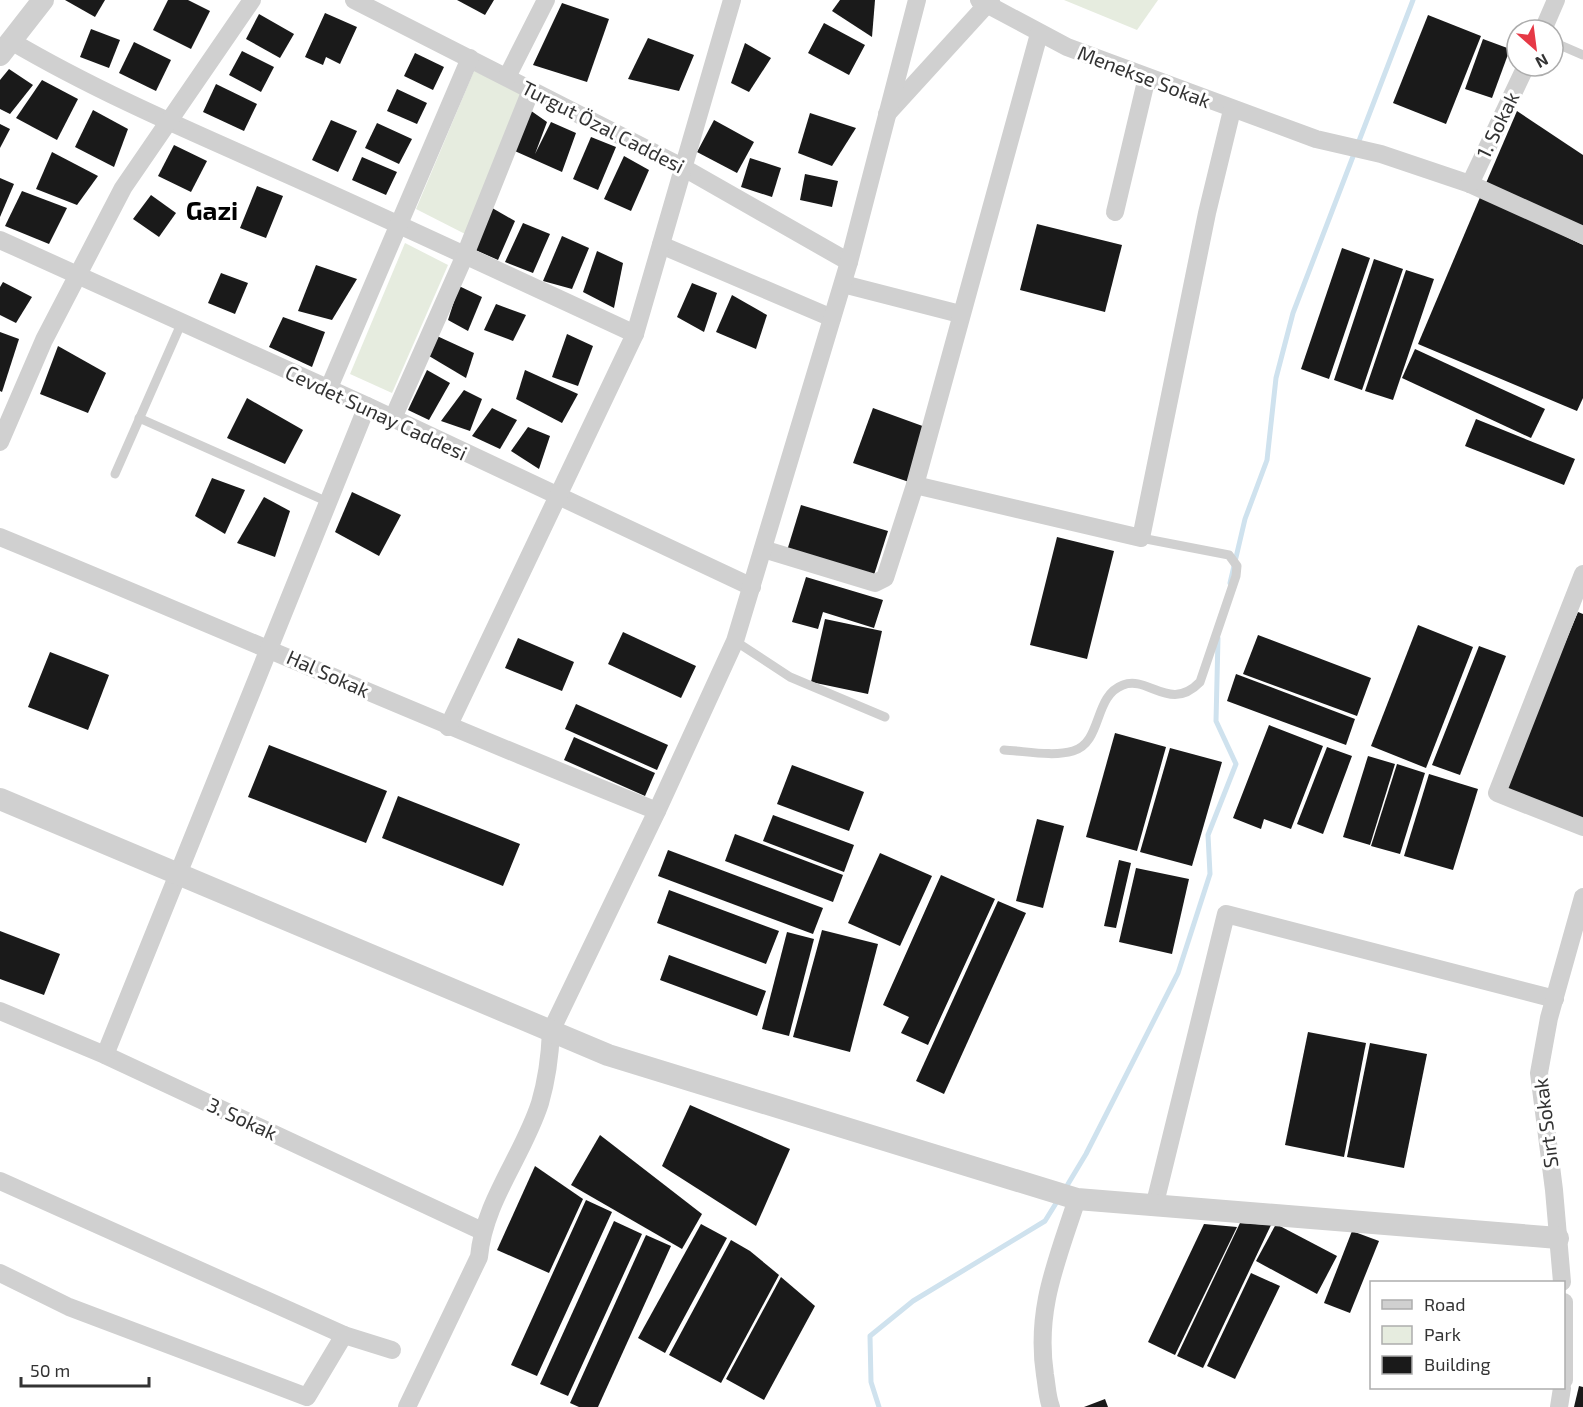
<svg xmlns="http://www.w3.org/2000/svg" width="1583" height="1407" viewBox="0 0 1583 1407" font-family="'Exo 2',sans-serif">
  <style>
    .green { fill: #e6ecdf }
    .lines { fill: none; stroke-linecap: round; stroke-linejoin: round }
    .stream { stroke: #cfe2ee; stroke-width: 5 }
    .building { fill: #1a1a1a }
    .service { stroke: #d0d0d0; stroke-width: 9 }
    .minor { stroke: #d0d0d0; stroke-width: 18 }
    .tertiary { stroke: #d0d0d0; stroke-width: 22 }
    .labels { text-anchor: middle; stroke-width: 6; stroke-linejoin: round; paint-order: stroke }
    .street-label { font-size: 20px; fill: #333; stroke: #fff }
    .district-label { font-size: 26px; font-weight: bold; fill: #000; stroke: #fff }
  </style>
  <rect width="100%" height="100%" fill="#fff"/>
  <g class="green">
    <polygon points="1064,0 1158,0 1137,30"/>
    <polygon points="474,71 524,94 469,236 416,209"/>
    <polygon points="405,243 448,265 392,393 350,374"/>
  </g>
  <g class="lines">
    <g class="stream">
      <polyline points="1230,583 1245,519 1267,460 1276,378 1293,313 1413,0"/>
      <polyline points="1065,1189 1086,1154 1178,973 1210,874 1208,835 1236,764 1216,721 1218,638"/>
      <polyline points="879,1407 871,1382 870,1336 913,1301 1045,1221 1058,1200"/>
    </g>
  </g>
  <g class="building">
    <polygon points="65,0 105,0 95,17"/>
    <polygon points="168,0 188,0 210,11 191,49 153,30"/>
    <polygon points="457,0 494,0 485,15"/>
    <polygon points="840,0 875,0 872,37 832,11"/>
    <polygon points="562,3 609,19 587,82 533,65"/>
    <polygon points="325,13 357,27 340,64 326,57 323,65 305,57"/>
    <polygon points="259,14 294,34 280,58 246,39"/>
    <polygon points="1428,15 1481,36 1446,124 1393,103"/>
    <polygon points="824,23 865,45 849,75 808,53"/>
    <polygon points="91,29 120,40 109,68 80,57"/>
    <polygon points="648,38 694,55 679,91 628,79"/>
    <polygon points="1483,39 1510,49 1492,98 1465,89"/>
    <polygon points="134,42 171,60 156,91 119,73"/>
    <polygon points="745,43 771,58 749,92 731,83"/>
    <polygon points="242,51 274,67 261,92 229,75"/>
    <polygon points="415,53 444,67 433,90 404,76"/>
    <polygon points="9,69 33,85 10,114 0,109 0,80"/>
    <polygon points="42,80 78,99 57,140 16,118"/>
    <polygon points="216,84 257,104 244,131 203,112"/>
    <polygon points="397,89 427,103 417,124 387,111"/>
    <polygon points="527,108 547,122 535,154 551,122 576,133 562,172 508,148"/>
    <polygon points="93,110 128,129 114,167 75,147"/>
    <polygon points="1517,111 1583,155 1583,227 1486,183"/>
    <polygon points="810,113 856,128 832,166 798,153"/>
    <polygon points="331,120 357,131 338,172 312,160"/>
    <polygon points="714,120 754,142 737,173 697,152"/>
    <polygon points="377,123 412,139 399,164 365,148"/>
    <polygon points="0,124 10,129 0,148"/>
    <polygon points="591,137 616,147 598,190 573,179"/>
    <polygon points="174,145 207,161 191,192 158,176"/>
    <polygon points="52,152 98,176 77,205 36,189"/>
    <polygon points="624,156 649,170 631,211 604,199"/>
    <polygon points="362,157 397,172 386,195 352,180"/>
    <polygon points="750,158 781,168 772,197 741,187"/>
    <polygon points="805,174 838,181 832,207 800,200"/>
    <polygon points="0,178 14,184 0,217"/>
    <polygon points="257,186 283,196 266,238 240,228"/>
    <polygon points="22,191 67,208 49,244 5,226"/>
    <polygon points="151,195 176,213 159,237 133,219"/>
    <polygon points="1481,195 1583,245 1583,398 1577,411 1418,344"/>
    <polygon points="487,205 515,221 498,260 471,248"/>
    <polygon points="523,223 550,234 533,273 505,262"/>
    <polygon points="1037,224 1122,245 1105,312 1020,290"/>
    <polygon points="562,236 589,248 572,289 543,281"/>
    <polygon points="1342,248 1370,258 1329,379 1301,369"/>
    <polygon points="597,251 623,263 614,308 583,292"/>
    <polygon points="1374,259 1403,269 1362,390 1334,380"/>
    <polygon points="316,265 357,279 332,320 298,311"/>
    <polygon points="1406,270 1434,279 1393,400 1365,391"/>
    <polygon points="221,273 248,283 235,314 208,303"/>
    <polygon points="3,282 32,297 16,323 0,315 0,287"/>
    <polygon points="692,283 717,293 704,332 677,317"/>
    <polygon points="459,286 482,297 468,331 448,320"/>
    <polygon points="732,295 767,315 756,349 716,332"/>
    <polygon points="496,304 526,315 513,341 484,330"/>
    <polygon points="283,317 325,332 312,367 269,347"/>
    <polygon points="0,332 19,339 2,392 0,391"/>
    <polygon points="567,334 593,346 578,386 552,377"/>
    <polygon points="437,336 474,353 466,378 429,356"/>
    <polygon points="58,346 106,373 88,413 40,394"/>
    <polygon points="1415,349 1545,409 1531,438 1402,378"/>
    <polygon points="427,370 450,383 429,420 408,410"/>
    <polygon points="525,370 578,394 562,423 516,399"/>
    <polygon points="464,390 482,399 470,431 441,421"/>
    <polygon points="247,398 303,430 285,464 227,438"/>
    <polygon points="492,408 517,420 500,449 472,436"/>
    <polygon points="873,408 928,428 909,482 853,463"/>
    <polygon points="1476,419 1575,459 1564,485 1465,446"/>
    <polygon points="528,427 550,436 539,469 511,451"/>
    <polygon points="212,478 245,490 225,534 195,516"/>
    <polygon points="352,492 401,515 379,556 335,532"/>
    <polygon points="264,497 290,511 275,557 237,543"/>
    <polygon points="801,505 888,531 874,575 786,554"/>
    <polygon points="1057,537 1114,551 1087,659 1030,645"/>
    <polygon points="806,577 883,600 874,628 823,612 818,629 792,622"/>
    <polygon points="1578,612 1583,614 1583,821 1504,788"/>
    <polygon points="825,619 882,631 868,694 811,682"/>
    <polygon points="1418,625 1473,647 1426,768 1371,746"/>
    <polygon points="623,632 696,666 681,698 608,664"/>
    <polygon points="1258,635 1371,678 1357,716 1243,674"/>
    <polygon points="518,638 574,662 562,691 505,668"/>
    <polygon points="1479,646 1506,656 1460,775 1432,765"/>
    <polygon points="50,652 109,675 88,730 28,707"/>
    <polygon points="1236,674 1355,719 1346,745 1227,701"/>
    <polygon points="576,704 668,745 657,770 565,729"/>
    <polygon points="1269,725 1323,746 1291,829 1264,819 1261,829 1233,818"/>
    <polygon points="1115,733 1166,747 1137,851 1086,837"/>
    <polygon points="574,737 655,773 645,796 564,760"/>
    <polygon points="269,745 387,791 366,843 248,797"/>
    <polygon points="1327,747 1352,756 1323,834 1297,824"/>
    <polygon points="1170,748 1222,762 1192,866 1140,852"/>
    <polygon points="1368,756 1395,764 1370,845 1343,837"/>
    <polygon points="1397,764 1425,773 1400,854 1371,846"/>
    <polygon points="792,765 864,792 849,831 777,804"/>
    <polygon points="1429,774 1478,789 1453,870 1404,856"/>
    <polygon points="398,796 520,844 503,886 382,838"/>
    <polygon points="773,815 854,845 844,872 763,841"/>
    <polygon points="1037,819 1064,826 1043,908 1016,901"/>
    <polygon points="735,834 843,875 833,902 725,861"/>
    <polygon points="668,850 823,908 813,934 658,876"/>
    <polygon points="880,853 932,876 900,946 848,923"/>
    <polygon points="1119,860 1131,863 1116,928 1104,926"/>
    <polygon points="1136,868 1189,879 1172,954 1119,942"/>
    <polygon points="941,875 995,899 928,1045 901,1033 909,1017 883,1005"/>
    <polygon points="669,890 779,931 766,964 657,923"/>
    <polygon points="998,901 1026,913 944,1094 916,1081"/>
    <polygon points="822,930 878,944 850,1052 793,1037"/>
    <polygon points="0,931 60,954 44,995 0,979"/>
    <polygon points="787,932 814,939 789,1036 762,1029"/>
    <polygon points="669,955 766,991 757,1016 660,980"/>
    <polygon points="1308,1032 1366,1043 1344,1157 1285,1145"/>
    <polygon points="1370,1043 1427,1054 1404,1168 1347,1157"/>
    <polygon points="690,1105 790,1149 756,1226 662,1166"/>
    <polygon points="600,1135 702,1214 682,1249 571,1185"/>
    <polygon points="535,1166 583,1199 549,1273 497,1250"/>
    <polygon points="586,1200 612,1212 537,1376 511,1365"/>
    <polygon points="614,1221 642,1234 568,1396 540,1384"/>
    <polygon points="1240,1223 1271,1225 1203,1368 1177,1356"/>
    <polygon points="701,1224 727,1238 665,1353 638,1338"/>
    <polygon points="1204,1224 1237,1227 1175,1355 1148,1342"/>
    <polygon points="1276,1224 1337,1256 1317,1294 1256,1261"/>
    <polygon points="1352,1231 1379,1241 1350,1313 1324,1303"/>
    <polygon points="646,1235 671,1246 598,1407 579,1407 570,1403"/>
    <polygon points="731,1240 750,1251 779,1275 721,1383 669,1355"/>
    <polygon points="1251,1273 1280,1286 1235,1379 1207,1366"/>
    <polygon points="781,1277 815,1306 764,1400 726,1379"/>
    <polygon points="1579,1386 1583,1387 1583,1407 1574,1407"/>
    <polygon points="1105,1399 1108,1407 1084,1407"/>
  </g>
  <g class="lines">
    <g class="service">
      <polyline points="1553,42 1583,55"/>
      <polyline points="139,418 328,502"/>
      <polyline points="115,474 181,324"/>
      <polyline points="735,641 790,677 885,717"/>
      <path d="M1004,750C1025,751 1053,757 1073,751C1103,742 1093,696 1123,685C1148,675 1170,713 1200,682L1236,576L1237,566L1229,555L1141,538"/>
    </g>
    <g class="minor">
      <polyline points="354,0 684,168 849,262"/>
      <polyline points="979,0 1067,47 1316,139 1381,154 1470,184 1583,235"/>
      <polyline points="1543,30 1556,0"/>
      <path d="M11,41C106,97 209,139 309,184C418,233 527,284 635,334"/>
      <polyline points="507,77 546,0"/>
      <polyline points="887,114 991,0"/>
      <polyline points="1470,184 1526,66"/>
      <polyline points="1115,212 1147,77"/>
      <polyline points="0,240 367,406 752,587"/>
      <polyline points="661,245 832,318"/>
      <polyline points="843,284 960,314"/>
      <polyline points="328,390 470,58"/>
      <polyline points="393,418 465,255 531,90"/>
      <polyline points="0,442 44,340 123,188 252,0"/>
      <polyline points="915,485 1141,538 1207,213 1232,110"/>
      <path d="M0,537C219,627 437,723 657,811"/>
      <polyline points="763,549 875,583 885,578 915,485 1039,34"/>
      <polyline points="1583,574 1497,793 1583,827"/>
      <polyline points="448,727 635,334 732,0"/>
      <polyline points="0,1011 105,1055 482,1231"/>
      <polyline points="105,1055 367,406"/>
      <polyline points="0,1181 344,1335 307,1397 69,1307 0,1273"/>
      <polyline points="1154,1207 1226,914 1555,999"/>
      <polyline points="1562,1282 1554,1190 1539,1073 1549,1018 1583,897"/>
      <polyline points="1564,1302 1564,1380"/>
      <polyline points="344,1335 392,1350"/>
      <path d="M407,1407L479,1257C484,1201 523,1156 540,1103C547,1079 550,1056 551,1031L657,811L735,641L849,262L917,0"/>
      <path d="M1051,1407C1047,1397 1047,1386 1045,1375C1035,1309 1057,1261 1077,1199"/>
      <polyline points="1559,1407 1562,1388"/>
    </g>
    <g class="tertiary">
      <polyline points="0,55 43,0"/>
      <polyline points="0,799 608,1055 1077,1199 1558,1238"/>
    </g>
  </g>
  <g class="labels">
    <g class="street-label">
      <text transform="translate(1144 77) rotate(21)" y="7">Menekse Sokak</text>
      <text transform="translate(1498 125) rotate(-64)" y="7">1. Sokak</text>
      <text transform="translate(603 127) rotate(27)" y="7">Turgut Özal Caddesi</text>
      <text transform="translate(376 413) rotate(25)" y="7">Cevdet Sunay Caddesi</text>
      <text transform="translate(328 674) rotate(24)" y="7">Hal Sokak</text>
      <text transform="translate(242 1119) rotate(25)" y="7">3. Sokak</text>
      <text transform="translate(1546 1123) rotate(-97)" y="7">Sırt Sokak</text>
    </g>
    <g class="district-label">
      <text x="212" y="220">Gazi</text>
    </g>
  </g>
  <rect x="1370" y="1281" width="195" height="108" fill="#ffffff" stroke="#adadad" stroke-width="1.5"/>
  <rect x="1382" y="1300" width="30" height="9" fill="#d0d0d0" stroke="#adadad" stroke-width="1.5"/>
  <text x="1424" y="1311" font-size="18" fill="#333333">Road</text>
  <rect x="1382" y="1326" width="30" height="18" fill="#e6ecdf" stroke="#adadad" stroke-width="1.5"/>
  <text x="1424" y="1341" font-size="18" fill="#333333">Park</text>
  <rect x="1382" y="1356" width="30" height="18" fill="#1a1a1a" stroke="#adadad" stroke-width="1.5"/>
  <text x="1424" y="1371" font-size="18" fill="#333333">Building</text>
  <g transform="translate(1535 48) rotate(152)"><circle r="28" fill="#ffffff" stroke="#adadad" stroke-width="1.5"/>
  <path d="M0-4.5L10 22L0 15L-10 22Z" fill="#e63946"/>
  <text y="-9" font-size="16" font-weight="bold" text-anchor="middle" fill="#333333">N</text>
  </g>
  <path d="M21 1377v9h128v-9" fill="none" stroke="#333333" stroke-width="3"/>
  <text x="30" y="1377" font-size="18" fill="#333333" stroke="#ffffff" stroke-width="4.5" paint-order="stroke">50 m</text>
</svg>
